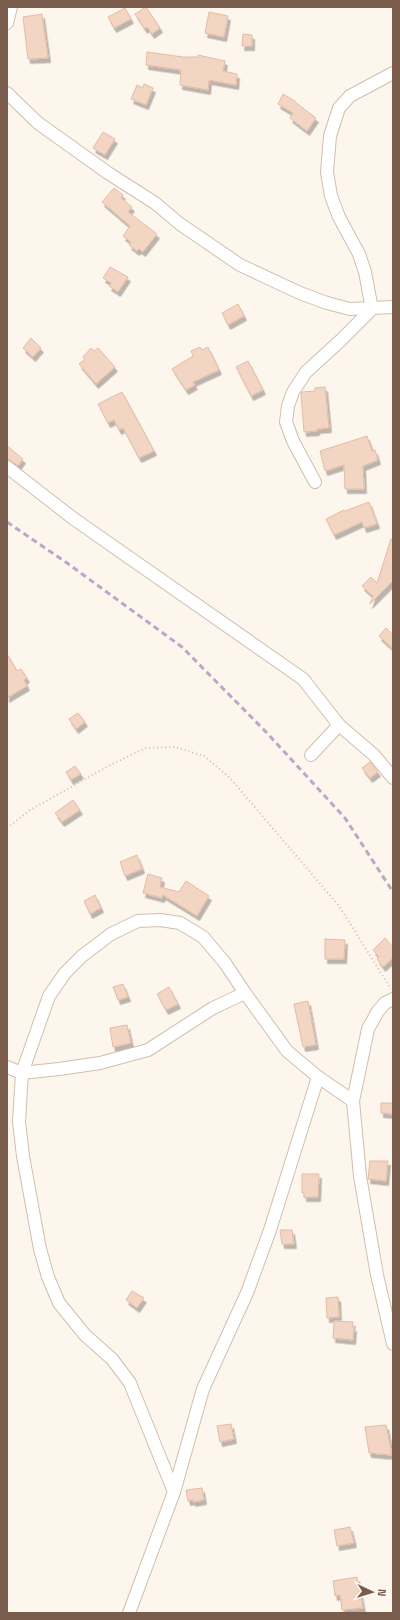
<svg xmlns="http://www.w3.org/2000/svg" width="400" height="1620" viewBox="0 0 400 1620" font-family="'Space Grotesk',sans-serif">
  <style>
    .building { fill: #f3d5c3; stroke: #e6bba3; filter: url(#shadow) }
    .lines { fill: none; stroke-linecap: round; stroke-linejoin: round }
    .minor-casing { stroke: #d1beb0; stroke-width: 14 }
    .path { stroke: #d9b8a5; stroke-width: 2; stroke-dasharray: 1 3; stroke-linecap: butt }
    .minor { stroke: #fff; stroke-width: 12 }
    .rail { stroke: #b9a8c9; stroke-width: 3; stroke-dasharray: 6 4; stroke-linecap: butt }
  </style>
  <defs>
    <filter id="shadow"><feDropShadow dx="2.5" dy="4.5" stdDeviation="0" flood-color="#0004"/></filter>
  </defs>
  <rect width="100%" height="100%" fill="#fdf6ec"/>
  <g class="building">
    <polygon points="146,7 160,28 152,34 147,27 145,29 135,14"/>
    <polygon points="125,8 131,19 114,28 108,17"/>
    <polygon points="209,12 228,16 224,37 205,33"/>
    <polygon points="42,14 48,58 28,59 23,17"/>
    <polygon points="243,34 252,35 252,46 242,46"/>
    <polygon points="147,52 183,57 198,57 198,55 225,61 223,71 237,74 236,85 209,80 208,90 180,85 181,70 146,65"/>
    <polygon points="144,84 153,88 146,105 131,99 137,85 143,88"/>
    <polygon points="283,94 295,101 295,102 316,118 307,131 290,118 293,113 278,104"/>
    <polygon points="103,132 115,139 105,155 93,148"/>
    <polygon points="114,188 123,195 121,198 132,207 128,212 157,234 143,252 139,249 137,251 129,245 131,242 123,236 130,226 102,202"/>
    <polygon points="110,267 128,277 118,292 109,286 111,283 103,278"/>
    <polygon points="238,304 244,316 228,325 222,313"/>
    <polygon points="31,338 41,348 33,357 23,348"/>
    <polygon points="200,347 202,350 208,347 219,370 193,382 195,385 186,390 172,369 193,356 191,351"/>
    <polygon points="91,348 94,351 98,348 115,367 96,384 79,364 85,359 83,357"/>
    <polygon points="248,361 263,390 251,396 236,367"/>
    <polygon points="325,387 329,428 317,429 317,431 304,432 301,393 302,392 315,391 315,388"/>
    <polygon points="122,392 154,451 139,458 123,428 119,430 114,420 108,423 98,404"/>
    <polygon points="367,436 372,451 375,450 378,460 363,466 364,489 345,489 344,465 325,471 320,451"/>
    <polygon points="7,446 23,459 18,466 7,458"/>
    <polygon points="369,502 377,524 364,528 362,522 334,535 326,519 344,510 345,511"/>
    <polygon points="391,539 393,539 393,581 370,604 373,596 362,586 371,577 377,583"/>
    <polygon points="386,628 393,635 393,649 379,636"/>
    <polygon points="7,654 17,671 21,669 27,678 24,680 27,686 7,698"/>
    <polygon points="78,713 85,722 76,729 69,719"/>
    <polygon points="370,762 378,772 370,778 362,768"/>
    <polygon points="75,766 81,774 71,780 66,772"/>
    <polygon points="73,800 80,810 62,822 55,813"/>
    <polygon points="137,855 142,869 125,876 120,862"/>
    <polygon points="148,874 162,878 160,887 179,892 186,881 209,896 197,916 163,895 162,898 143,893"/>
    <polygon points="95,895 101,908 90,914 84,901"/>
    <polygon points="385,938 393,947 393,958 383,967 377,959 379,957 373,950"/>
    <polygon points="325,939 345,940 344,959 325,959"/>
    <polygon points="123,984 128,997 118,1000 113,987"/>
    <polygon points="169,987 178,1004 166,1010 157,994"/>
    <polygon points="308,1001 316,1045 303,1047 294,1004"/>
    <polygon points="127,1025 131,1043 113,1047 110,1028"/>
    <polygon points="381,1103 393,1103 393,1114 381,1113"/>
    <polygon points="370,1161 388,1161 386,1181 368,1179"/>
    <polygon points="302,1174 319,1174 318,1197 304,1197 304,1193 302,1193"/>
    <polygon points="280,1230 292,1230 294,1244 282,1244"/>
    <polygon points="132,1291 144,1298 137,1308 126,1300"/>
    <polygon points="338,1297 339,1317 327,1318 326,1298"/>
    <polygon points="334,1321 353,1322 352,1327 354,1327 353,1340 333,1338"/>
    <polygon points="231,1424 234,1439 220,1442 217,1426"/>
    <polygon points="386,1425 392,1455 369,1453 365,1427"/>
    <polygon points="202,1488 204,1500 193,1502 193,1500 188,1501 186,1490"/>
    <polygon points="350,1527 354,1543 337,1546 334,1530"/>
    <polygon points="357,1577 363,1608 342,1610 340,1595 335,1596 333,1581"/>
  </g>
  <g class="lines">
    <g class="minor-casing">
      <g id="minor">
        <polyline points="7,23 11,7"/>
        <polyline points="7,93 38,123 108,173 155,203 180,224 240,265 300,293 327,303 350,309 393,307"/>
        <polyline points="7,467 74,519 303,679 339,725 374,755 393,778"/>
        <polyline points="315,482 293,441 286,422 288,406 293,392 306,372 340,341 372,309 365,272 359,254 339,217 331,196 327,172 330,136 339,108 350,96 393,73"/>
        <polyline points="311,755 339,725"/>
        <polyline points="393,999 385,1003 378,1011 368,1029 353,1101 360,1176 377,1275 393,1344"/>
        <polyline points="7,1067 22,1073 59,1069 100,1063 148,1050 213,1008 245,993"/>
        <polyline points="174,1492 130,1383 112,1359 85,1335 59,1303 48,1277 40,1249 23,1156 19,1122 22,1073 49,996 65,973 82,956 111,934 138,921 160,920 180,923 203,937 225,963 245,993 287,1051 318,1077 353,1101"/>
        <polyline points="129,1613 174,1492 203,1389 247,1293 270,1230 318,1077"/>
      </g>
    </g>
    <polyline class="path" points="7,828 30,810 112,764 146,748 175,747 204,756 230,778 339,906 391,989"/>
    <use href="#minor" class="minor"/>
    <polyline class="rail" points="7,522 67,563 182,647 267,733 345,818 393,892"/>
  </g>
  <rect width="400" height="1620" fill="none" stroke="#7a5c4d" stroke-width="16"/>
  <g transform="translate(372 1592) rotate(94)" stroke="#fffaf3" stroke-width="3" paint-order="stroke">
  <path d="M0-3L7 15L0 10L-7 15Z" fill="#7a5c4d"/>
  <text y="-6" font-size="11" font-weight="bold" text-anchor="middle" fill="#7a5c4d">N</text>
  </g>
</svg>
